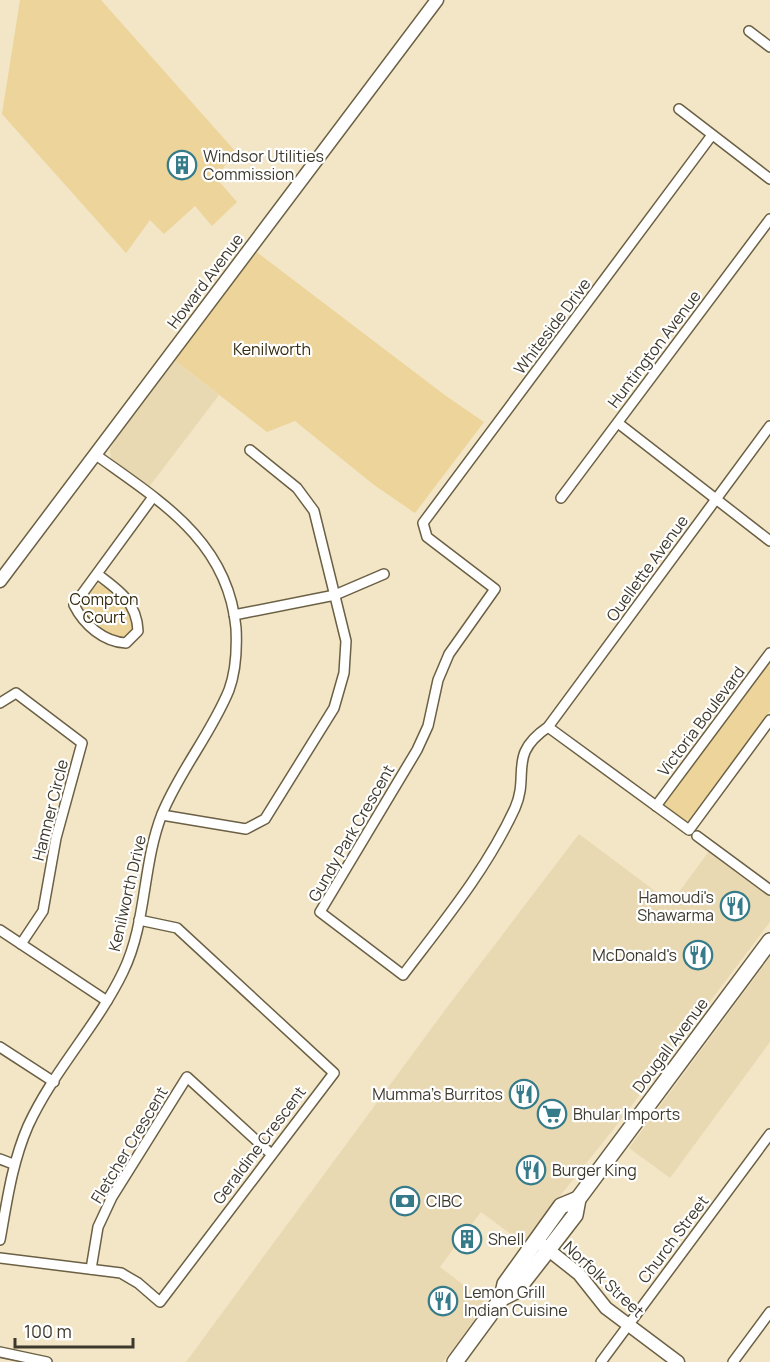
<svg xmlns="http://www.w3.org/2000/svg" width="770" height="1362" viewBox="0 0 770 1362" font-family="Manrope,sans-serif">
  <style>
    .built { fill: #e9d9b2 }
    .green { fill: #ecd49a }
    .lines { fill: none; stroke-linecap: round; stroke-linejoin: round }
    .minor-casing { stroke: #6b6044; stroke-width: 12 }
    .tertiary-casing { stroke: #6b6044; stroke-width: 15 }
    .primary-casing { stroke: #6b6044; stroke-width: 18 }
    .minor { stroke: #fff; stroke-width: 9 }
    .tertiary { stroke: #fff; stroke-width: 12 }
    .primary { stroke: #fff; stroke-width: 15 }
    .labels { text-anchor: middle; stroke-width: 4.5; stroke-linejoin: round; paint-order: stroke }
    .poi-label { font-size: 16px; fill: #3e392d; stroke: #fff; text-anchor: start }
    .street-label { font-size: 16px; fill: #3e392d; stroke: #fff }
    .park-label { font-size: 16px; fill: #34290b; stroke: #fff }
  </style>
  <rect width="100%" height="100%" fill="#f3e6c6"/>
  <g class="built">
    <polygon points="173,359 219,395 149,487 111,458 110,450 117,435"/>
    <polygon points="579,834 671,903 709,851 770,897 770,922 616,1126 540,1221 527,1246 481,1212 440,1267 487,1303 443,1362 186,1362 445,1010"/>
    <polygon points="770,957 770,1042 670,1178 629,1148"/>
  </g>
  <g class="green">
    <polygon points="20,0 101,0 235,151 216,178 237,202 212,226 195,206 164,234 150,220 126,253 2,114"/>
    <polygon points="254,250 446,396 484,422 415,513 374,485 295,421 267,432 173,359"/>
    <path d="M98,584C116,590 141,614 131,635L114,638L82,612L83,600Z"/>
    <polygon points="770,658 770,711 690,820 683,822 663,807 662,803"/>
  </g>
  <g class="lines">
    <g class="minor-casing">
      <g id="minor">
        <polyline points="749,31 770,47"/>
        <polyline points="679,109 770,179"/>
        <path d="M712,135L423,523L427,537L495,589L449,654L438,680L428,726L417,750L320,912L403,975C444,921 487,869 515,808C530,774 507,755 548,727L770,426"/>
        <polyline points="618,423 770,541"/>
        <polyline points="561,498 770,219"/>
        <path d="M97,574C119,590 137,603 138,631L126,643C104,642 84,625 74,605L153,497"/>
        <polyline points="234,615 335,595 384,574"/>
        <polyline points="0,703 16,693 82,743 56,838 43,911 21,944"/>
        <polyline points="548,727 689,830 770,720"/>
        <polyline points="656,806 770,653"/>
        <polyline points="162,815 246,829 265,819 334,708 344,673 346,641 314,511 297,488 250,450"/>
        <polyline points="697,836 770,890"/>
        <polyline points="0,930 107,1001"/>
        <polyline points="0,1047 54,1082"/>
        <polyline points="0,1159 13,1164"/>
        <path d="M0,1240C7,1201 12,1163 28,1126C53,1071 97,1026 123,972C147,923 142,865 162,814C180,770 211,734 229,690C236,671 237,648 236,628C228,541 160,501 96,455"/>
        <polyline points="0,1258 121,1273 138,1283 160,1302 334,1073 177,928 139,920"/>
        <polyline points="91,1269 98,1227 112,1197 187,1077 270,1153"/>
        <polyline points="0,1352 47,1362"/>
        <polyline points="601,1362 770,1134"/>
        <polyline points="733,1362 770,1312"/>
      </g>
    </g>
    <g class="tertiary-casing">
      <g id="tertiary">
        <polyline points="0,581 437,0"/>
        <polyline points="541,1244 579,1274 606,1308 678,1362"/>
      </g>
    </g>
    <g class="primary-casing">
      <g id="primary">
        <polyline points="502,1298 505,1284 561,1206 578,1199"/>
        <polyline points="455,1362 502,1298 516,1291 548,1250 575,1215 578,1199 770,941"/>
      </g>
    </g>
    <use href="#minor" class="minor"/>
    <use href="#tertiary" class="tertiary"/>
    <use href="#primary" class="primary"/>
  </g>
  <defs>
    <g id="building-ring" transform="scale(1.5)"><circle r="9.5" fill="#fff" stroke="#367b89" stroke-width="1.5"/><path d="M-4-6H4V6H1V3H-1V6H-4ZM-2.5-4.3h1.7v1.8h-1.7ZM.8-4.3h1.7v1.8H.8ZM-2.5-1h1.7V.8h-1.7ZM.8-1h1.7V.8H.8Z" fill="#367b89"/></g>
    <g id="restaurant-ring" transform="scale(1.5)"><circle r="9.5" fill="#fff" stroke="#367b89" stroke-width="1.5"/><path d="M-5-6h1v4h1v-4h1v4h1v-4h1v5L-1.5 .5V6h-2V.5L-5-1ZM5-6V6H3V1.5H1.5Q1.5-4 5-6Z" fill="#367b89"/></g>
    <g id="supermarket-ring" transform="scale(1.5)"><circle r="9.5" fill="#fff" stroke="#367b89" stroke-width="1.5"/><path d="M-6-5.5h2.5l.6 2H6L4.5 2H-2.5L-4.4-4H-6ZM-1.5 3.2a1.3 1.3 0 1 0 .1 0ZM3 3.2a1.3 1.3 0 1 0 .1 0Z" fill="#367b89"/></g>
    <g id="bank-ring" transform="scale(1.5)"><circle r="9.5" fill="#fff" stroke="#367b89" stroke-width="1.5"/><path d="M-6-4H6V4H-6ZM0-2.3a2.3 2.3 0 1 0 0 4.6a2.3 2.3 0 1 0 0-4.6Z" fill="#367b89"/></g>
  </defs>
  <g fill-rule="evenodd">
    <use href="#building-ring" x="182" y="165"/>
    <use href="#restaurant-ring" x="735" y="906"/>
    <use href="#restaurant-ring" x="698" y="955"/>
    <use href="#restaurant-ring" x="524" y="1094"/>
    <use href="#supermarket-ring" x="552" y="1114"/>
    <use href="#restaurant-ring" x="531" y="1170"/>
    <use href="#bank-ring" x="405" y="1201"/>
    <use href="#building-ring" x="467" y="1239"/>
    <use href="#restaurant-ring" x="443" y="1301"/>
  </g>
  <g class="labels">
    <g class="poi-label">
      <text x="203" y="162">Windsor Utilities<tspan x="203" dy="18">Commission</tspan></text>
      <text x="714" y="903" text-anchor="end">Hamoudi's<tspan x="714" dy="18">Shawarma</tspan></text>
      <text x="677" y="961" text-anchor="end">McDonald's</text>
      <text x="503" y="1100" text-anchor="end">Mumma's Burritos</text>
      <text x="573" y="1120">Bhular Imports</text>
      <text x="552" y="1176">Burger King</text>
      <text x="426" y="1207">CIBC</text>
      <text x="488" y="1245">Shell</text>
      <text x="464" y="1298">Lemon Grill<tspan x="464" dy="18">Indian Cuisine</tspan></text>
    </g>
    <g class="street-label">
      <text transform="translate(205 281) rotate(-53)" y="6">Howard Avenue</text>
      <text transform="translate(552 326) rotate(-53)" y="6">Whiteside Drive</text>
      <text transform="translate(654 349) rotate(-53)" y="6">Huntington Avenue</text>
      <text transform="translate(647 568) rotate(-54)" y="6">Ouellette Avenue</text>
      <text transform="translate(701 721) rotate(-53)" y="6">Victoria Boulevard</text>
      <text transform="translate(50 810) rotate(-76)" y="6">Hamner Circle</text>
      <text transform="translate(351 833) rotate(-60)" y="6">Gundy Park Crescent</text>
      <text transform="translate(127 893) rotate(-77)" y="6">Kenilworth Drive</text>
      <text transform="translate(670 1045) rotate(-53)" y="6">Dougall Avenue</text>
      <text transform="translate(129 1145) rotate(-59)" y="6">Fletcher Crescent</text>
      <text transform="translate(259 1145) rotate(-53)" y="6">Geraldine Crescent</text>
      <text transform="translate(673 1239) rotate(-53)" y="6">Church Street</text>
      <text transform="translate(604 1279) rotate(43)" y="6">Norfolk Street</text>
    </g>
    <g class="park-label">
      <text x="272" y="355">Kenilworth</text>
      <text x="104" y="605">Compton<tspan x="104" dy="18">Court</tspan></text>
    </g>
  </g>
  <path d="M15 1338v9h118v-9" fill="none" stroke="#3e392d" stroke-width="3"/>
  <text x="24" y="1338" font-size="18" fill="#3e392d" stroke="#ffffff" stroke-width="4.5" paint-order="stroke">100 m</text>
</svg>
